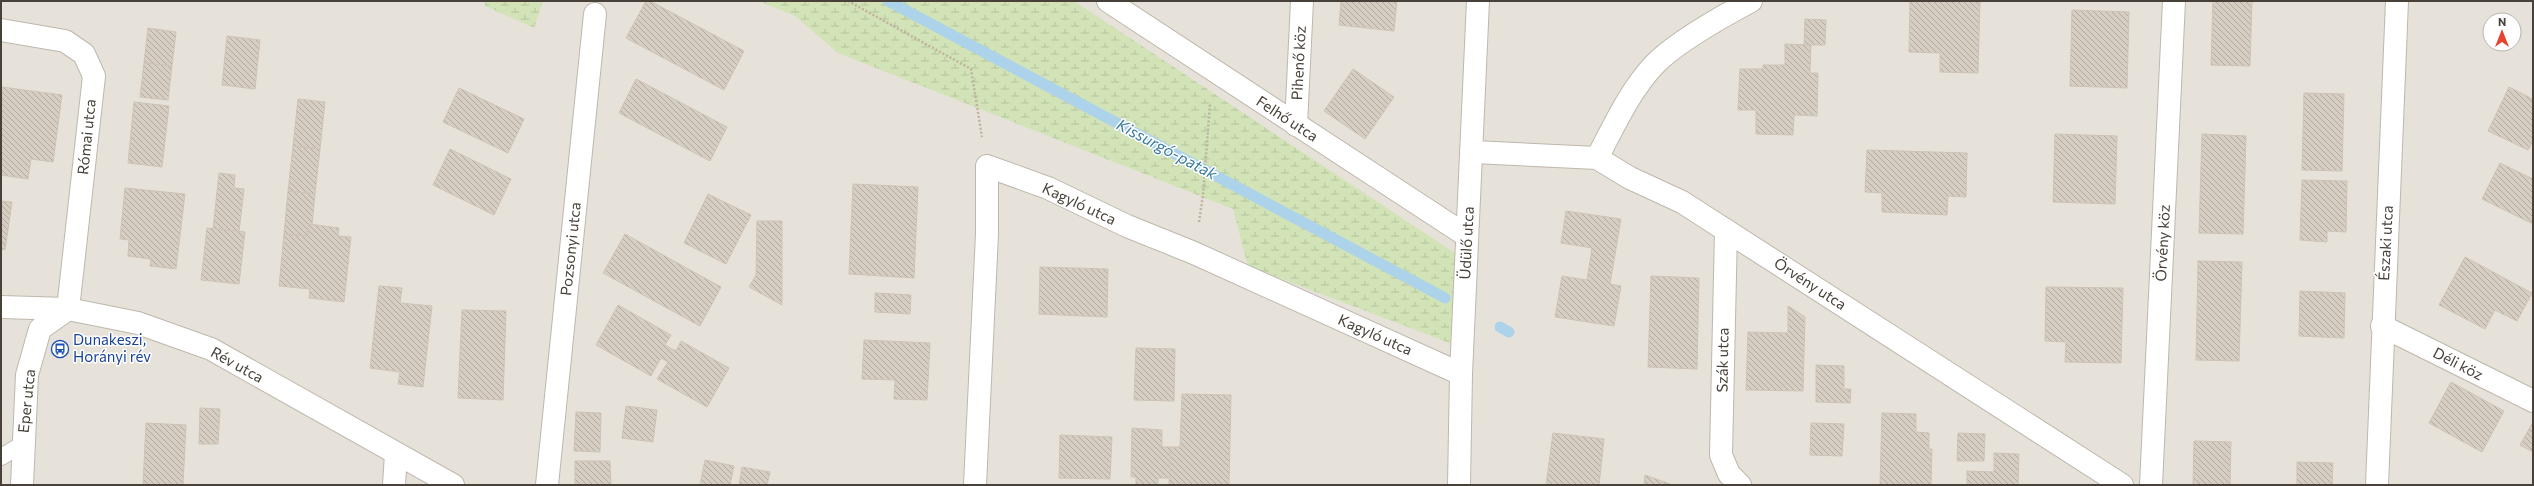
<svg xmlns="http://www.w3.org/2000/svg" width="2534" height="486" viewBox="0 0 2534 486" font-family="Commissioner,sans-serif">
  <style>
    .residential { fill: #e7e2d9; fill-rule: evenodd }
    .wetland { fill: url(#wetland-marsh) }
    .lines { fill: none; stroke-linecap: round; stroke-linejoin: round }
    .stream { stroke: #add3ea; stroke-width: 11 }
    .building { fill: url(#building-back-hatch); stroke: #cec3b4 }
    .service-casing { stroke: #beb7ad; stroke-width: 18 }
    .minor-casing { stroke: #beb7ad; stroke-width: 24 }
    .tertiary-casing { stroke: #beb7ad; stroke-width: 24 }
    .path { stroke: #beb2a0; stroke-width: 2.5; stroke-dasharray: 2 2; stroke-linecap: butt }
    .service { stroke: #fff; stroke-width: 16 }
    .minor { stroke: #fff; stroke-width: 22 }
    .tertiary { stroke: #fff; stroke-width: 22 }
    .labels { text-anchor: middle; stroke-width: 3; stroke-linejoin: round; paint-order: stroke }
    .street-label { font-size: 15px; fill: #474139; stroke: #fff }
    .transit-label { font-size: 15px; fill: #164399; stroke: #fff; text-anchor: start }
    .water-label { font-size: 16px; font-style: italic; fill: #3a7aa0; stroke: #fff }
  </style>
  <defs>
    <pattern id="wetland-marsh" width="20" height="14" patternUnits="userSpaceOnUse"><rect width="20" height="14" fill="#d1e3b7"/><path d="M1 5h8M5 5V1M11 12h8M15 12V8" fill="none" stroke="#b5c49e"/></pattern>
    <pattern id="building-back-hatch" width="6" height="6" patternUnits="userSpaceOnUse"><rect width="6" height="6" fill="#d7cec3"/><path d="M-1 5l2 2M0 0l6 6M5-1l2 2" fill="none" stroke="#b0a99f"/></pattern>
  </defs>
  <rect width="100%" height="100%" fill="#f3f0ea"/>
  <path class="residential" d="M1,1H2533V485H1ZM2490,20H2514V44H2490Z"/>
  <g class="wetland">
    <polygon points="485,1 543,1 534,28 485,6"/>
    <polygon points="759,1 1074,1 1464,259 1455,345 1248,266 1233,209 838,53 795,16"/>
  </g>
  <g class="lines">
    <g class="stream">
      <polyline points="888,1 1445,298"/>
      <polyline points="1500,327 1509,332"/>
    </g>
  </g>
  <g class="building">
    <polygon points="646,1 650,1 744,51 724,90 626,38"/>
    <polygon points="1341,1 1397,1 1394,31 1339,25"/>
    <polygon points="1910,1 1980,1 1978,73 1940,72 1940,53 1909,52"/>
    <polygon points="2213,1 2252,1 2250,66 2211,65"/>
    <polygon points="2072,10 2129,12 2127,88 2070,86"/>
    <polygon points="1805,19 1826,20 1825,45 1804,45"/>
    <polygon points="148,28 176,32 172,66 144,63"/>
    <polygon points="227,36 260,40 255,89 222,85"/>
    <polygon points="1785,44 1811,45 1810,73 1818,73 1817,116 1794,115 1793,135 1756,134 1756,110 1738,110 1740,69 1763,69 1763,65 1785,65"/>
    <polygon points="144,63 172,66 168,100 140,97"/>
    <polygon points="1353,69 1394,97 1365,139 1324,111"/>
    <polygon points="636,79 727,127 710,161 619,113"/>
    <polygon points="2,87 62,95 53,162 31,159 28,179 1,175"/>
    <polygon points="2509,87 2533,99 2533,141 2528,150 2488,131"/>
    <polygon points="459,88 524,119 508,153 443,122"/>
    <polygon points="2304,93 2344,94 2342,171 2302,170"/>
    <polygon points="298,99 325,102 320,149 293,146"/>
    <polygon points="134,102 169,106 162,167 128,163"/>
    <polygon points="2055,134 2117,136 2115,204 2053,202"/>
    <polygon points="2202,134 2246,136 2243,234 2199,233"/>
    <polygon points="293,146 320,149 315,194 288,191"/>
    <polygon points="450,149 511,179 494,215 433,185"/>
    <polygon points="1867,150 1967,153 1966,197 1948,196 1947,215 1882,212 1882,193 1865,192"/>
    <polygon points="2500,163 2533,179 2533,224 2482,199"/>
    <polygon points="219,173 235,175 234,188 244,189 239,232 213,229"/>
    <polygon points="2302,180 2347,181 2346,232 2327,231 2327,242 2300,240"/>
    <polygon points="853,184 918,187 914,278 849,274"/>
    <polygon points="125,188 185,194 176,269 150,266 151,259 128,256 129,240 120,239"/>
    <polygon points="288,191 315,194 312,225 309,224 307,236 284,234"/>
    <polygon points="708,194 751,215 726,264 684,243"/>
    <polygon points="1,201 12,202 5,250 1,249"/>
    <polygon points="1566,211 1621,219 1610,284 1621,286 1614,326 1555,317 1562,276 1587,280 1592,248 1561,243"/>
    <polygon points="757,221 782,221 782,305 749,287 756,275"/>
    <polygon points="309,224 339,228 338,236 351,237 344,302 309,298 310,289 279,286 284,234 307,236"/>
    <polygon points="207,228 245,232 239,284 201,280"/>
    <polygon points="625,234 721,287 700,326 603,273"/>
    <polygon points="2465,257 2532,293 2517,321 2495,310 2485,329 2439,305"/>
    <polygon points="2198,261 2242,262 2239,361 2196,360"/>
    <polygon points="1040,267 1108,269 1107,317 1039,314"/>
    <polygon points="1651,276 1699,278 1697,369 1648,367"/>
    <polygon points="379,286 402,288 400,303 432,306 423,387 398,384 400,372 370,368"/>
    <polygon points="2046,287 2123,288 2121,363 2065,362 2066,342 2045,341"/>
    <polygon points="2300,291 2345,293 2344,338 2299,336"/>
    <polygon points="875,293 911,295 910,314 875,312"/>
    <polygon points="618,305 671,335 665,345 676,351 681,341 729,368 707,407 657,379 668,362 661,358 651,376 596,345"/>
    <polygon points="1788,306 1805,317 1803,391 1746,390 1748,332 1788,333"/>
    <polygon points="462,310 506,311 503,400 458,398"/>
    <polygon points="864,340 930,343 927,400 894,399 895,380 862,379"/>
    <polygon points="1136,348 1175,349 1174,401 1134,400"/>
    <polygon points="1816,365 1844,366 1844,389 1851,389 1850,403 1816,402"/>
    <polygon points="2451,382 2504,411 2482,452 2429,423"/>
    <polygon points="1182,394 1231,395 1229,485 1169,485 1170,447 1180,447"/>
    <polygon points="626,406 657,410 653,442 622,438"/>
    <polygon points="200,408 220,409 218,444 199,444"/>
    <polygon points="576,412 601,413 600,452 574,451"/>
    <polygon points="1882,413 1916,414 1916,432 1929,433 1929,449 1932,449 1931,485 1880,485"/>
    <polygon points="2533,422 2533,452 2520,445"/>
    <polygon points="146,423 186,425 183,485 143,485"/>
    <polygon points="1811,423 1844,424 1842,456 1810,455"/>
    <polygon points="1132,428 1162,430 1162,447 1170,447 1170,478 1158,478 1158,485 1136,485 1136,477 1131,477"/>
    <polygon points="1553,433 1604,439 1599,485 1546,485"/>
    <polygon points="1958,433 1985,434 1984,461 1957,461"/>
    <polygon points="1060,435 1112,437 1110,479 1059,478"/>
    <polygon points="2194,441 2231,442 2230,485 2193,485"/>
    <polygon points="1994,453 2019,454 2018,485 1967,485 1967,471 1994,472"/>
    <polygon points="705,460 734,466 730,485 700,485"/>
    <polygon points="575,461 610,461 611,485 575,485"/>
    <polygon points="2297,462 2333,463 2332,485 2297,485"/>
    <polygon points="742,467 770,472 767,485 739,485"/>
    <polygon points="1645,475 1673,485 1644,485"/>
  </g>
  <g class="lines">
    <g class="service-casing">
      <polyline id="service" points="1,457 23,444"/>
    </g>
    <g class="minor-casing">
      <g id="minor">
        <polyline points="1108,1 1467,236"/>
        <polyline points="1,30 65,41 84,54 94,76 68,309 40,329 27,375 22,485"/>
        <polyline points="1296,125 1302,1"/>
        <polyline points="1473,152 1597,158 1630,178 1682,202 2122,485"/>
        <path d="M1597,158C1614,126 1629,92 1654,65C1676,42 1723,16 1751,1"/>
        <polyline points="1726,230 1721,455 1729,474 1740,485"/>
        <polyline points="2382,326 2533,401"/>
        <polyline points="394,485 396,454"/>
        <polyline points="547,485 595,14"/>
        <polyline points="975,485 987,234 987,166 1048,188 1127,226 1194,253 1461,374"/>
        <polyline points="1459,485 1461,374 1478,1"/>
        <polyline points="2151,485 2174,1"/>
        <polyline points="2377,485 2397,1"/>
      </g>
    </g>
    <g class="tertiary-casing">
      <polyline id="tertiary" points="1,307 68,309 138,323 211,349 453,485"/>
    </g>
    <g class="path">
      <polyline points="848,1 971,69 982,137"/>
      <polyline points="1199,222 1203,195 1210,104"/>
    </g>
    <use href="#service" class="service"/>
    <use href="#minor" class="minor"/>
    <use href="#tertiary" class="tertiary"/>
  </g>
  <defs>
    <g id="bus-ring" transform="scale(0.9)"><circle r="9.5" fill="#fff" stroke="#1a4fb4" stroke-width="1.5"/><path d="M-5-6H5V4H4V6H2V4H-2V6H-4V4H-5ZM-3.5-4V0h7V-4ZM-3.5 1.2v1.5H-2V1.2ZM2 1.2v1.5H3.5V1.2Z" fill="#1a4fb4"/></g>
  </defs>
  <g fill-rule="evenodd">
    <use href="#bus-ring" x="60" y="349"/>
  </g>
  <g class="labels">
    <g class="street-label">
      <text transform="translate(1299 63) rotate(-87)" y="5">Pihenő köz</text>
      <text transform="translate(1287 119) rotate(33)" y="5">Felhő utca</text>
      <text transform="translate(87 137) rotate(-84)" y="5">Római utca</text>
      <text transform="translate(1079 204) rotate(25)" y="5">Kagyló utca</text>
      <text transform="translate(1467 243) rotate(-87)" y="5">Üdülő utca</text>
      <text transform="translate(2163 243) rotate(-87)" y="5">Örvény köz</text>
      <text transform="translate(2386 243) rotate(-87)" y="5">Északi utca</text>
      <text transform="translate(571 249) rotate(-84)" y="5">Pozsonyi utca</text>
      <text transform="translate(1810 284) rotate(33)" y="5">Örvény utca</text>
      <text transform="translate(1375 335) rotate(24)" y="5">Kagyló utca</text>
      <text transform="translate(1723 360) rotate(-89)" y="5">Szák utca</text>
      <text transform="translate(2458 364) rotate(27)" y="5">Déli köz</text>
      <text transform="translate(237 365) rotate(29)" y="5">Rév utca</text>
      <text transform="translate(27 401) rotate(-84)" y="5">Eper utca</text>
    </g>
    <g class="transit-label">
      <text x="73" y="345">Dunakeszi,<tspan x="73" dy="17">Horányi rév</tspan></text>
    </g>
    <g class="water-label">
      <text transform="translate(1167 149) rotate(28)" y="6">Kissurgó-patak</text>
    </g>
  </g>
  <rect width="2534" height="486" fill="none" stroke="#474139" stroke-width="4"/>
  <g transform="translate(2502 32)"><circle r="19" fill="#ffffff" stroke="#b5b3b0"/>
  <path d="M0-3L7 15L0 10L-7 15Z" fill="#e5442f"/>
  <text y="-6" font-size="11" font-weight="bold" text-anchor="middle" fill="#474139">N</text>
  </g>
</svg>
